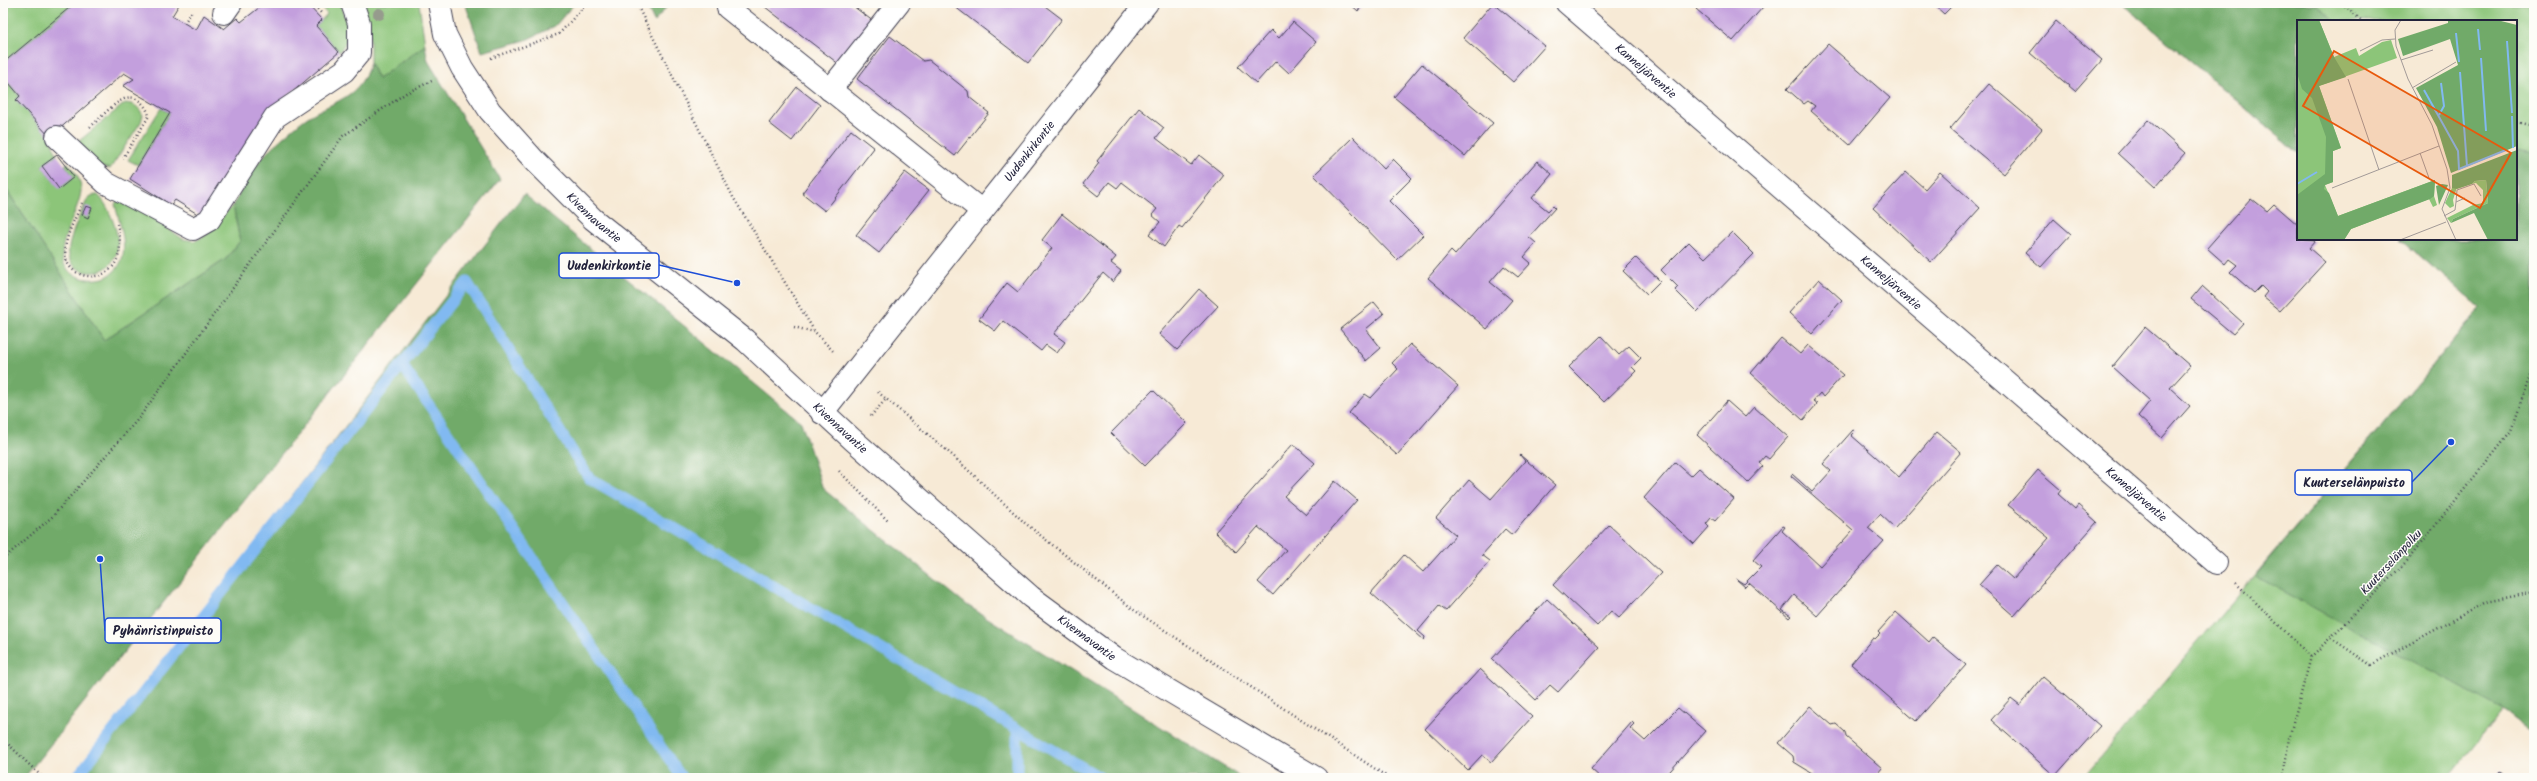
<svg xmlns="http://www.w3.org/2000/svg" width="2537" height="781" viewBox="0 0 2537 781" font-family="Kalam,sans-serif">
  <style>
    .green { fill: #8cc579; stroke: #57745a }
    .forest { fill: #71aa69; stroke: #4a6652 }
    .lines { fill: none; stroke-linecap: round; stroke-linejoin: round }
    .stream { stroke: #81b9f1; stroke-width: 11 }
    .building { fill: #c39fdd }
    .service-casing { stroke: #424052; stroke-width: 24 }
    .minor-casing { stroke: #424052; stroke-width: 24 }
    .tertiary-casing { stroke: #424052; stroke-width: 24 }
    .path { stroke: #424052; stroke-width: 2.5; stroke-dasharray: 1 3; stroke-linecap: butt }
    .service { stroke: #fff; stroke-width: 22 }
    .minor { stroke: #fff; stroke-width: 22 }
    .tertiary { stroke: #fff; stroke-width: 22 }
    .tree { fill: #969b8d }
    .labels { text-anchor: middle; stroke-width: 3; stroke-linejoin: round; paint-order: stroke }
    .street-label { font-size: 12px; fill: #22223b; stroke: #fdfcf7 }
    .inset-river { fill: none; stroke: #81b9f1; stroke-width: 2 }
    .inset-road { fill: none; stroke: #a29a98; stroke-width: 1 }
    .view { fill: #e8590c; fill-opacity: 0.15; stroke: #e8590c; stroke-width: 2 }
    .inset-edge { fill: none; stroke: #22223b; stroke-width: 2 }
    .leader { fill: none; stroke: #1d4ed8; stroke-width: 1.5 }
    .callout-dot { fill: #1d4ed8; stroke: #fdfcf7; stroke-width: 1.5 }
    .callout { fill: #fdfcf7; stroke: #1d4ed8; stroke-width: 1.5 }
    .callout-label { font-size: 13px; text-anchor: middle; font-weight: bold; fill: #22223b }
  </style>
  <rect width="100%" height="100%" fill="#fdfcf7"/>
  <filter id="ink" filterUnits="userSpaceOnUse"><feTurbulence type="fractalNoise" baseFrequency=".025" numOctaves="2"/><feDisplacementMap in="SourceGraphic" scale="8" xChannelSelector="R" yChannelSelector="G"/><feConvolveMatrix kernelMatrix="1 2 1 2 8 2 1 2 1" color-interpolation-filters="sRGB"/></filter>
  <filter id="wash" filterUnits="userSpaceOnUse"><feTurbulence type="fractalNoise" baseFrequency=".012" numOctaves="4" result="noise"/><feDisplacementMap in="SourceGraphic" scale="16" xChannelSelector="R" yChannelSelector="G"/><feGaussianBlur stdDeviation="0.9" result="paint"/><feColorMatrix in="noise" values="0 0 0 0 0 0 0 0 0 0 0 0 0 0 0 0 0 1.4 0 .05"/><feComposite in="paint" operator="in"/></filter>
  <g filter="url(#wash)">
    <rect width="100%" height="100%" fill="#f7ead6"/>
    <g class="green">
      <polygon points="6,3 75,3 3,63 3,9"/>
      <path d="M318,3H340C346,23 354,35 339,52L316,26L327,14Z"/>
      <polygon points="361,3 419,3 425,45 378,79 370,63 370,28"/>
      <polygon points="2122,3 2534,3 2534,734 2503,710 2448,778 2083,778 2481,308 2400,239 2516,239 2516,21 2298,21 2298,153"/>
      <path d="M3,77L20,96L16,100L50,137L57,155L42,166L59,188L74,177L65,165L68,163C74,170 80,178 81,187C83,212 37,264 82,278C89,280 101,280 108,276C135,260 120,227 115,204L118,200L135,205L183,239L195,241L205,236L233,205L240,241L226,259L104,340L3,184Z"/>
      <path d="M125,103C135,104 138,106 143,115L141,122L110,169L95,165L73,146Z"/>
      <polygon points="161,108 170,113 138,165 128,160"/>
      <path d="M93,195H98C106,203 109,211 113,221C137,282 63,286 69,247C72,230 81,213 88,198Z"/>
    </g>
    <g class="forest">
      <polygon points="465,3 575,3 555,26 526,40 482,52"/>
      <polygon points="645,3 670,3 654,22"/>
      <polygon points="2122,3 2315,3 2336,21 2298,21 2298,153"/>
      <path d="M425,45L428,61L500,179L24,778H3V184L104,340L226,259L240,241L233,205C241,192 247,177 256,165C267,151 283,137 296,126C325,100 358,105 370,63L378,79Z"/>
      <polygon points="2516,150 2534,153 2534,734 2503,710 2255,576 2481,308 2400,239 2516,239"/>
      <polygon points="524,194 801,422 823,489 967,605 1242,778 75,778"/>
    </g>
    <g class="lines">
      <g class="stream">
        <polyline points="402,365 682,778"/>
        <polyline points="1017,729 1017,778"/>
        <polyline points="76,778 467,282 589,478 1101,778"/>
      </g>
    </g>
    <g id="blocks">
      <g class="building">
        <polygon points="75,3 180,3 172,16 196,30 204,15 224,29 237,18 241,22 265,3 306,3 322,20 316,26 339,52 269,112 204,218 175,200 171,205 130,179 170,113 123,86 134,79 124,73 50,137 16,100 20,96 3,76 3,63"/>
        <polygon points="760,3 849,3 874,22 840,65"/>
        <polygon points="950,3 1041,3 1062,19 1028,63"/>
        <polygon points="1349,3 1364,3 1358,11"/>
        <polygon points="1493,3 1545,46 1513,82 1463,38"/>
        <polygon points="1701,3 1763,3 1763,7 1733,41 1696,9"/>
        <polygon points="1932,3 1955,3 1944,14"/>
        <polygon points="2056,21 2102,60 2075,91 2030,53"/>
        <polygon points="1293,22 1316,42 1289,73 1276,61 1256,83 1238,67 1271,30 1279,38"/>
        <polygon points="890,36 923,61 929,60 968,91 969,97 989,113 955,156 857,79"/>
        <polygon points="1828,44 1890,98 1850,145 1811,111 1815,106 1808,101 1804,104 1787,89"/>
        <polygon points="1422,64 1493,123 1465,156 1394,97"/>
        <polygon points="1989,84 2042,129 2004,174 1950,129"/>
        <polygon points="797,87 820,105 792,141 769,123"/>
        <polygon points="1139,108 1164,128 1156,138 1191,165 1199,155 1224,175 1182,228 1179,226 1164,247 1149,235 1160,222 1152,215 1157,209 1122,182 1117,188 1109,182 1098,196 1083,184 1099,163 1097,161"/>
        <polygon points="2148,120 2185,153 2155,187 2118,153"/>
        <polygon points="851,130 874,148 825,211 802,193"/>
        <polygon points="1353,137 1384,169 1393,159 1412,178 1389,201 1423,235 1397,260 1314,175"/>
        <polygon points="57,155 74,177 59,189 42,166"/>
        <polygon points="1537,161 1552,174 1532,198 1548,211 1553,206 1555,208 1529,237 1536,243 1524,257 1531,263 1518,277 1504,266 1490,282 1512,300 1487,329 1428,278 1451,251 1455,255"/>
        <polygon points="905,172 929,190 879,253 856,235"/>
        <polygon points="1906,172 1925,189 1940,172 1980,208 1931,262 1873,208"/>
        <polygon points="2251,198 2267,211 2274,204 2298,225 2298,239 2315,241 2309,248 2325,262 2280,311 2263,297 2267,292 2261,286 2254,293 2230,272 2237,265 2229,259 2225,264 2207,248"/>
        <polygon points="86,206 92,208 88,218 82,215"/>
        <polygon points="1062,214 1116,257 1111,263 1121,271 1113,282 1103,273 1098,279 1054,334 1065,342 1057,353 1046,345 1041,351 1003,321 995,331 979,319 1007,283 1018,292 1052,248 1042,240"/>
        <polygon points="2054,219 2071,234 2041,267 2025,253"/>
        <polygon points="1732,232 1754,254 1697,312 1675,290 1678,287 1661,270 1689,242 1705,258"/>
        <polygon points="1636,258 1660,281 1647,294 1623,271"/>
        <polygon points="1819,279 1842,300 1812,334 1789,313"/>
        <polygon points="2202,286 2243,323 2233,334 2191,299"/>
        <polygon points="1199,289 1218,306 1177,350 1159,334"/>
        <polygon points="1374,302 1384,314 1366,329 1381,348 1366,361 1340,329"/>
        <polygon points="2145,327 2190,366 2170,388 2190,406 2162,438 2138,416 2150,401 2112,367"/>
        <polygon points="1601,336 1619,355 1629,346 1641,358 1632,367 1636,371 1604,402 1569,367"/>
        <polygon points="1781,338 1800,354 1808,345 1843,375 1823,397 1820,393 1813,401 1817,404 1803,420 1751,373"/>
        <polygon points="1410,344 1458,386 1397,455 1349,413 1365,394 1371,398 1398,369 1392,363"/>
        <polygon points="1153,390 1187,423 1145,466 1111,433"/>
        <polygon points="1727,401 1745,417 1754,407 1788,437 1769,459 1765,456 1759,463 1763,466 1748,482 1697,435"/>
        <polygon points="1853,430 1855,431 1851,435 1899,477 1937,432 1961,452 1895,528 1880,514 1868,528 1884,541 1817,616 1794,595 1782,610 1791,616 1789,618 1749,583 1745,587 1736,579 1744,584 1761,567 1753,560 1783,526 1785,527 1782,531 1820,566 1853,530 1791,476 1792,474 1812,492 1831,471 1823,464"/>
        <polygon points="1293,444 1315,463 1284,496 1306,515 1335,481 1357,500 1273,595 1258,582 1286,550 1258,527 1236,552 1215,532"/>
        <polygon points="1520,455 1555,485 1512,535 1505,529 1482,555 1490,561 1446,611 1439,606 1418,631 1425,637 1424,640 1371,593 1404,555 1423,572 1456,535 1436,518 1469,480 1491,499 1525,461"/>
        <polygon points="1675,462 1691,476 1699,468 1734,499 1715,521 1711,518 1706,524 1709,527 1694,544 1644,498"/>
        <polygon points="2038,470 2061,490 2058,494 2075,509 2078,505 2097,522 2014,616 1979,585 1997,565 2013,579 2049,538 2008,505"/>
        <polygon points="1609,525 1661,573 1619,618 1611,611 1597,626 1553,585"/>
        <polygon points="1547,599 1599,647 1558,692 1550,685 1536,700 1492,659"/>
        <polygon points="1896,612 1929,642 1933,637 1966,665 1916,721 1851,664 1873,638 1875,639 1880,634 1878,632"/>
        <polygon points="1480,669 1532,717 1491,762 1482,755 1468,770 1425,729"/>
        <polygon points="2043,677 2100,726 2055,776 1991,720 2011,698 2020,705"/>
        <polygon points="1810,706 1832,725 1836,724 1845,732 1846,737 1882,768 1874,778 1808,778 1812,773 1794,762 1793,756 1778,743"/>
        <polygon points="1678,708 1705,731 1664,778 1601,778 1591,769 1632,722 1634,724 1630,728 1645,741"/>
        <polygon points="2501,771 2510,778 2495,778"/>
      </g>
    </g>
  </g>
  <g filter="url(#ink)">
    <use href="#blocks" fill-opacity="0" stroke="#424052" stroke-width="1"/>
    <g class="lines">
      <g class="service-casing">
        <g id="service">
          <polyline points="728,8 982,211"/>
          <polyline points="224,13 231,3"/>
          <polyline points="830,90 899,3"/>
          <polyline points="57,137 106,183 193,229 209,220 275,117 344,71 359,53 359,23 352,3"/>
        </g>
      </g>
      <g class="minor-casing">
        <g id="minor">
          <path id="s1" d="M1567,3L2216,563"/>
          <path id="s2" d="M822,413L1147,3"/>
        </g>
      </g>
      <g class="tertiary-casing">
        <g id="tertiary">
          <path id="s3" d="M439,3L445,34L462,68L490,111L535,161L593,219L745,340L852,439L1031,597L1114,658L1316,778"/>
        </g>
      </g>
      <g class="path">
        <polyline points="312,3 322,14"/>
        <polyline points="636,3 733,197 815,332 833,351"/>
        <polyline points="2342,3 2362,21"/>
        <polyline points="184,23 193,10"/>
        <polyline points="491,58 559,34 587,3"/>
        <polyline points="2516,123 2534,127"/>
        <path d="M90,127C100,119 112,104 124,99C136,93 147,106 149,116L123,158"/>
        <path d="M82,203C76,218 62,240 66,258C71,286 134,287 117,224"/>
        <polyline points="794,327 814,332"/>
        <polyline points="878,392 952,455 1025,523 1134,610 1389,778"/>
        <polyline points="871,416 886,399"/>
        <polyline points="839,471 888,521"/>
        <polyline points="3,559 53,516 139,418 343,136 406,93 434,80"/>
        <polyline points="2236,583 2311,657"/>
        <polyline points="2331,638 2371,665 2486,602 2534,592"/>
        <polyline points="3,739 43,778"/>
        <polyline points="2283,778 2289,738 2311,657 2407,561 2511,431 2534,364"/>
      </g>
      <use href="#service" class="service"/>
      <use href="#minor" class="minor"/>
      <use href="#tertiary" class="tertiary"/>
    </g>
    <circle class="tree" cx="379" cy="14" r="6"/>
  </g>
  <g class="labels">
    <g class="street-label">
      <text dy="4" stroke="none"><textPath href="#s1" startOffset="104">Kanneljärventie</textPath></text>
      <text dy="4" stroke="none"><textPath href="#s2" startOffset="334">Uudenkirkontie</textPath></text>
      <text dy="4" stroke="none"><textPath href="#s3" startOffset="270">Kivennavantie</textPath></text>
      <text dy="4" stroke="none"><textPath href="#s1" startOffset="428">Kanneljärventie</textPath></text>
      <text dy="4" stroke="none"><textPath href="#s3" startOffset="594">Kivennavantie</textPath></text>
      <text dy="4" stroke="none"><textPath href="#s1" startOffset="752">Kanneljärventie</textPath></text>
      <text transform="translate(2391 562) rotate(-47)" y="4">Kuuterselänpolku</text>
      <text dy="4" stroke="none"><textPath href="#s3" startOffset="918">Kivennavantie</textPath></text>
    </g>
  </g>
  <g transform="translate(2297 20)">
    <rect width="220" height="220" fill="#f7ead6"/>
    <path d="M0,0H22L37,37L59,28L62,36L85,22L94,20L100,38L22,66L44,128L36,131V162L28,165L41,196L138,160L137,176L140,185L136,187L132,179L54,209L47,220H0ZM189,160L191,183L156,199L154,203L150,198L176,185L186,183V170L179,163L175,164L178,161ZM160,167L156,180L157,186L153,188L148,183L155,168Z" fill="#8cc579"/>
    <path d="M0,0H22L37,37L49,57L22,66L44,128L36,131V162L28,165L27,169L32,173L41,196L138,160L137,176L133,179L54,209L47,220H0V175L28,154L29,117L15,78L5,69L0,53ZM151,0H200L220,5V126L154,153L140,107L119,68L161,45L153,19L106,36L101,19L151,3ZM220,130V220H191L177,193L154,203L156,199L191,183L189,160L178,161L175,164L160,169L155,168V155ZM145,164L151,165L142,185L139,166Z" fill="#71aa69"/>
    <path class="inset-river" d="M181,9L183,30M159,13L162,42M210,21L215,93M184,38L189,111M163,52L170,146M127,70L161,131L162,149L209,130M142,95L147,86L144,63M215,96L216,128M0,164L20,152"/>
    <path class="inset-road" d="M104,0L98,10L99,26L111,59L135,105L150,149L153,168L145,189L159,220M63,31L85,20L98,19M104,40L136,30M51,59L82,150M115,68L159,42M123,133L132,158M35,168L142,126M159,182L160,170L177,164L184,176M147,196L158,190L159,182L168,178M103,220L149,202"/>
    <path class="view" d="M37,31L214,133L183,188L6,86Z"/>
    <rect width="220" height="220" class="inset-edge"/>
  </g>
  <path class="leader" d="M737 283L659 265M2451 442L2412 482M100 559L105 631"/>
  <g class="callout-dot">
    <circle cx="737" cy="283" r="4"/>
    <circle cx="2451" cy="442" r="4"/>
    <circle cx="100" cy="559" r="4"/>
  </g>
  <g class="callout">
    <rect x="559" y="253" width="100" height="25" rx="4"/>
    <rect x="2295" y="470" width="117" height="25" rx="4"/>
    <rect x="105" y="618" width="116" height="25" rx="4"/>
  </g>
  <g class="callout-label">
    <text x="609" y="270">Uudenkirkontie</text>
    <text x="2354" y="487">Kuuterselänpuisto</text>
    <text x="163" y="635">Pyhänristinpuisto</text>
  </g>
  <rect width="2537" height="781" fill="none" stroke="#fdfcf7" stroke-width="16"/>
</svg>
